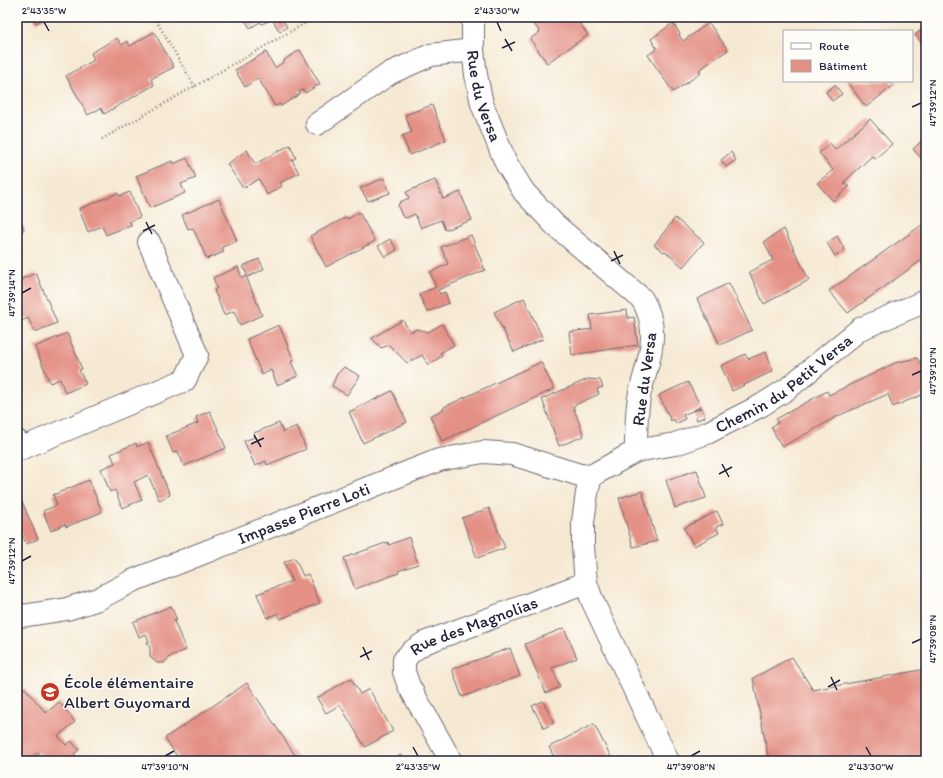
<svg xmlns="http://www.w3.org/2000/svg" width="943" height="778" viewBox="0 0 943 778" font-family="Itim,sans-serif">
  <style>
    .building { fill: #e49085 }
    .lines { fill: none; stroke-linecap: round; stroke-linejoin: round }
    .minor-casing { stroke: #6c6870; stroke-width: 24 }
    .path { stroke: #6c6870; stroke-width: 2.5; stroke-dasharray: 1 3; stroke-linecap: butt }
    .minor { stroke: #fff; stroke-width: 22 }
    .ticks { fill: none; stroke: #22223b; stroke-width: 1.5 }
    .labels { text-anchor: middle; stroke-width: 3; stroke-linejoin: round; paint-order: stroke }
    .street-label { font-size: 17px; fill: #22223b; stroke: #fdfcf7 }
    .poi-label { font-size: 17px; fill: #22223b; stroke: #fdfcf7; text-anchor: start }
    .neatline { fill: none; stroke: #22223b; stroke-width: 1.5 }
    .ticks-label { font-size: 10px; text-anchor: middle; fill: #22223b }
  </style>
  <rect width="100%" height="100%" fill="#fdfcf7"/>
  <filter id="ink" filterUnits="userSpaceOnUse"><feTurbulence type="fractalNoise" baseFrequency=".025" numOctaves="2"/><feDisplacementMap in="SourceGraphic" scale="8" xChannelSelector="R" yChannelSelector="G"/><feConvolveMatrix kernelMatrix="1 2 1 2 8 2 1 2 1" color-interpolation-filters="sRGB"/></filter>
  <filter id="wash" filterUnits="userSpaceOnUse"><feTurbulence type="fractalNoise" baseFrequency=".012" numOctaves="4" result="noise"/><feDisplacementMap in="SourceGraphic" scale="16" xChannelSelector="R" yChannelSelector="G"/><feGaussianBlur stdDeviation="0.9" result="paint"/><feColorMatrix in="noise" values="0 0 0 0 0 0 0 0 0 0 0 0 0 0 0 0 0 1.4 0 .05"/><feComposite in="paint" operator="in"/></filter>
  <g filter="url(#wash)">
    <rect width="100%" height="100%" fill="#f6e9d3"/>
    <g id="blocks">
      <g class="building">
        <polygon points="33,17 47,17 36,23"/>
        <polygon points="243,17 281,17 287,27 280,32 272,19 262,24 260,22 250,28"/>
        <polygon points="529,17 575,17 588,35 547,63 530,39 540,32"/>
        <polygon points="673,23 680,34 679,35 683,41 709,23 728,50 699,70 701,73 673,92 648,55 657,49 651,39"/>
        <polygon points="926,26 926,48 915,35"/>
        <polygon points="154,32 174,67 151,79 154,85 104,114 101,108 88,115 66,76 94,60 91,53 117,38 122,45 127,41 130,46"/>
        <polygon points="300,50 320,84 305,93 303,90 299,92 300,94 281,106 280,104 275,106 258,78 245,87 235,70 266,52 275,68 285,61 284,60"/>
        <polygon points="849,81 889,81 893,86 866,107 847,82"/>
        <polygon points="835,85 842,94 832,101 826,92"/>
        <polygon points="432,105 446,140 410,155 402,136 412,132 405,115"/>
        <polygon points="870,119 892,144 875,159 872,156 844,182 849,187 833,201 817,183 833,170 819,153 830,143 835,150"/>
        <polygon points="926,137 926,164 913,149"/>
        <polygon points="290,145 296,158 292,160 299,173 280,183 282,186 267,195 259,179 243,188 227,164 247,150 255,164"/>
        <polygon points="731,152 736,160 726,167 721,160"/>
        <polygon points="187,158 196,178 181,184 185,193 150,208 136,176 172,161 173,164"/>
        <polygon points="384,178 390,193 368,201 360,188"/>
        <polygon points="435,180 443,199 460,192 472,220 445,230 441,220 421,228 415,214 406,218 402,216 398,206 400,202 409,198 406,192"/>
        <polygon points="130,192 140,217 130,221 131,225 106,235 102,226 88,232 79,209 118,193 119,196"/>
        <polygon points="219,199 237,241 222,247 224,252 207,259 193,228 188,229 182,215"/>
        <polygon points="359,212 375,241 326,267 310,236 347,217 348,219"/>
        <polygon points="17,213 24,228 22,232 17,233"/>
        <polygon points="675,218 704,242 683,267 665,251 664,252 654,245"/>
        <polygon points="926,222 926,257 848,313 829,291"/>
        <polygon points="784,229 809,280 764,304 749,272 773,260 764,242"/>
        <polygon points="471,235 485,270 438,290 440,294 445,292 449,303 427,312 419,294 436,287 430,272 448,264 441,247"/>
        <polygon points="837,236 845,250 835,256 827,243"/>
        <polygon points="390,239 397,250 385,257 378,246"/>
        <polygon points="17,243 22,255 17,257"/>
        <polygon points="259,259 264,269 248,277 243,266"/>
        <polygon points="238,267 242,278 246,276 262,315 240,325 234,311 224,315 214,290 217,288 213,278"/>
        <polygon points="36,273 57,323 35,332 28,318 19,322 17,316 17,281"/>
        <polygon points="729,283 752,330 720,345 697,299"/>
        <polygon points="524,298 543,339 514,352 494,312"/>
        <polygon points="627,310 628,318 634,317 638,345 572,355 569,332 592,329 590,315"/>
        <polygon points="403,320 410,332 417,329 428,332 442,324 454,345 440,353 442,356 428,365 422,355 407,363 389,345 381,348 372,338"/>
        <polygon points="279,325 294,361 291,362 298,376 277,385 271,370 262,375 247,339"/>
        <polygon points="67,333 82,369 79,370 86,384 65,393 60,379 50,383 35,347"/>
        <polygon points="766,352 773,371 732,391 721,366 745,354 748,359"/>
        <polygon points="917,358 926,371 926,393 893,407 888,394 840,415 782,447 771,427 778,423 776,419 827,391 829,395 895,363"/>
        <polygon points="541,362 554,389 442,441 430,416 444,409 444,407"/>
        <polygon points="344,367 360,376 347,395 332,386 337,374"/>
        <polygon points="588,379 600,380 603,387 597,389 599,394 573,406 584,436 559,446 542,399"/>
        <polygon points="688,382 701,407 683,415 685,419 676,424 674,419 671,421 659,395"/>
        <polygon points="392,391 407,422 363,443 349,412"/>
        <polygon points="702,408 705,417 697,420 694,411"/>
        <polygon points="210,411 226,448 184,466 178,451 173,453 166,436 198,423 196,417"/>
        <polygon points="279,423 283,432 297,426 306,449 267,465 266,461 255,466 244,441 255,437 254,433"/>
        <polygon points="148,442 170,495 159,500 148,475 134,482 142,500 122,508 115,490 110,492 101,469 115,463 111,454 136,443 137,447"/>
        <polygon points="697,470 706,498 675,508 666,480"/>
        <polygon points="89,480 102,512 66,527 65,524 51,531 43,511 57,505 53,495"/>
        <polygon points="642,491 657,541 633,547 619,498"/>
        <polygon points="20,497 38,539 26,544 20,530 17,531 17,498"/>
        <polygon points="489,508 505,548 477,558 462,518"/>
        <polygon points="717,511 723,524 716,527 719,533 694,546 684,528"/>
        <polygon points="409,537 418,564 398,571 399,573 355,589 344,558 388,542 389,545"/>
        <polygon points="295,558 303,576 308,574 320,603 280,619 278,613 267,618 257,594 292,581 284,562"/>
        <polygon points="171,606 177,620 174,621 186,650 171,656 164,663 157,663 150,657 150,648 147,642 149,642 146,634 139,637 133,622"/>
        <polygon points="564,628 577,658 552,668 560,687 546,693 525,644"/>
        <polygon points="510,648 520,676 462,697 452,669"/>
        <polygon points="792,657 813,690 926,669 926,761 769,761 753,678"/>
        <polygon points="351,678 360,694 369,689 393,731 365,747 340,705 326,713 317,698"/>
        <polygon points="247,683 299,761 180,761 165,738"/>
        <polygon points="25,688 46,713 59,702 75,722 58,736 66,745 71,741 79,750 74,754 79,761 45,761 38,752 27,761 17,761 17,694"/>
        <polygon points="543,701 554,723 544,728 532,706"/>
        <polygon points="594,724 613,761 556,761 549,747"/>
        <polygon points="401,755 405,761 390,761"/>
      </g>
    </g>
  </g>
  <g filter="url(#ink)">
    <use href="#blocks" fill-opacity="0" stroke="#6c6870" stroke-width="1"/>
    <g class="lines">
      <g class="minor-casing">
        <g id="minor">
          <path id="s1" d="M473,17V50L476,75L482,104L506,163L524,192L555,225L642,299C657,324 653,347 645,374C643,382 640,390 639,398C636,415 636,433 636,451L591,476L587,493L583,522V547L586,583L592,600L668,761"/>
          <polyline points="317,124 390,73 431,55 473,50"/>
          <polyline points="17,441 20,449 185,380 197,355 149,242"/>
          <path id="s2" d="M636,451L675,444L707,433L762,405L787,389L860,329L926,301"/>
          <path id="s3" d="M17,613L22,616L67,609L98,599L132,581L439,460L483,452L512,454L580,475L591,476"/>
          <path id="s4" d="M451,761L409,686L404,672V660L411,652L424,643L586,583"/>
        </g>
      </g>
      <g class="path">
        <polyline points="154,17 195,87"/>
        <polyline points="102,139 316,17"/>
      </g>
      <use href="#minor" class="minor"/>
    </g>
  </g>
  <path class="ticks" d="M44,22L49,31M497,22L501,31M505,39L512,51M502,48L515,42M912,107L921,103M146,222L152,234M143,231L155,225M614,251L620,264M611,261L623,255M22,293L31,288M912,375L921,371M254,435L261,447M251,444L264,438M722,464L729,477M719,474L732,467M22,561L31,556M912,643L921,639M363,647L369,660M360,657L372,651M831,677L837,690M828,687L840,680M413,747L418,756M866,747L871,756M165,756L174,751M691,756L700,751"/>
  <defs>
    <g id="school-disc" transform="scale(1)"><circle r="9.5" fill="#c8321e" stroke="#fdfcf7"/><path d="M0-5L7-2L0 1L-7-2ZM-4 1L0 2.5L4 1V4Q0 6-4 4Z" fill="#fff"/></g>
  </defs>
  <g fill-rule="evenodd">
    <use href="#school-disc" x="50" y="692"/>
  </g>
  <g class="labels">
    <g class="street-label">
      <text dy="6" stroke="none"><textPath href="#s1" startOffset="80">Rue du Versa</textPath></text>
      <text transform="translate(644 379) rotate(-82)" y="6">Rue du Versa</text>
      <text dy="6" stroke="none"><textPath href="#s2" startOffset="165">Chemin du Petit Versa</textPath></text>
      <text dy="6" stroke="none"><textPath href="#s3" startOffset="307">Impasse Pierre Loti</textPath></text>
      <text dy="6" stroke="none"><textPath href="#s4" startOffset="192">Rue des Magnolias</textPath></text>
    </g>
    <g class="poi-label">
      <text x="64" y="688">École élémentaire<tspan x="64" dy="20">Albert Guyomard</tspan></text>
    </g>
  </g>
  <rect width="943" height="778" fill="none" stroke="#fdfcf7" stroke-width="44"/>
  <rect x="783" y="30" width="130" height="52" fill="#fdfcf7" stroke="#a5a5ac"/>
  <rect x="791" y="43" width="20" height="6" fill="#ffffff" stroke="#a5a5ac"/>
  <text x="819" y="50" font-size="12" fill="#22223b">Route</text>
  <rect x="791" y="60" width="20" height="12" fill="#e49085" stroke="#a5a5ac"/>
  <text x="819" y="70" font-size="12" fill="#22223b">Bâtiment</text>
  <rect x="22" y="22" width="899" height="734" class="neatline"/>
  <g class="ticks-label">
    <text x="44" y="14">2°43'35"W</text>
    <text x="497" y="14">2°43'30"W</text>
    <text transform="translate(932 103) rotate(-90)" y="4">47°39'12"N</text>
    <text transform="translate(11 293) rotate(-90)" y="4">47°39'14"N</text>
    <text transform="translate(932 371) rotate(-90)" y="4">47°39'10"N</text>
    <text transform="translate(11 561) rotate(-90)" y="4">47°39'12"N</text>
    <text transform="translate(932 639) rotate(-90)" y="4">47°39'08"N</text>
    <text x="165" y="770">47°39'10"N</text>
    <text x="418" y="770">2°43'35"W</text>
    <text x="691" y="770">47°39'08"N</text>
    <text x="871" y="770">2°43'30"W</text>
  </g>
</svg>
